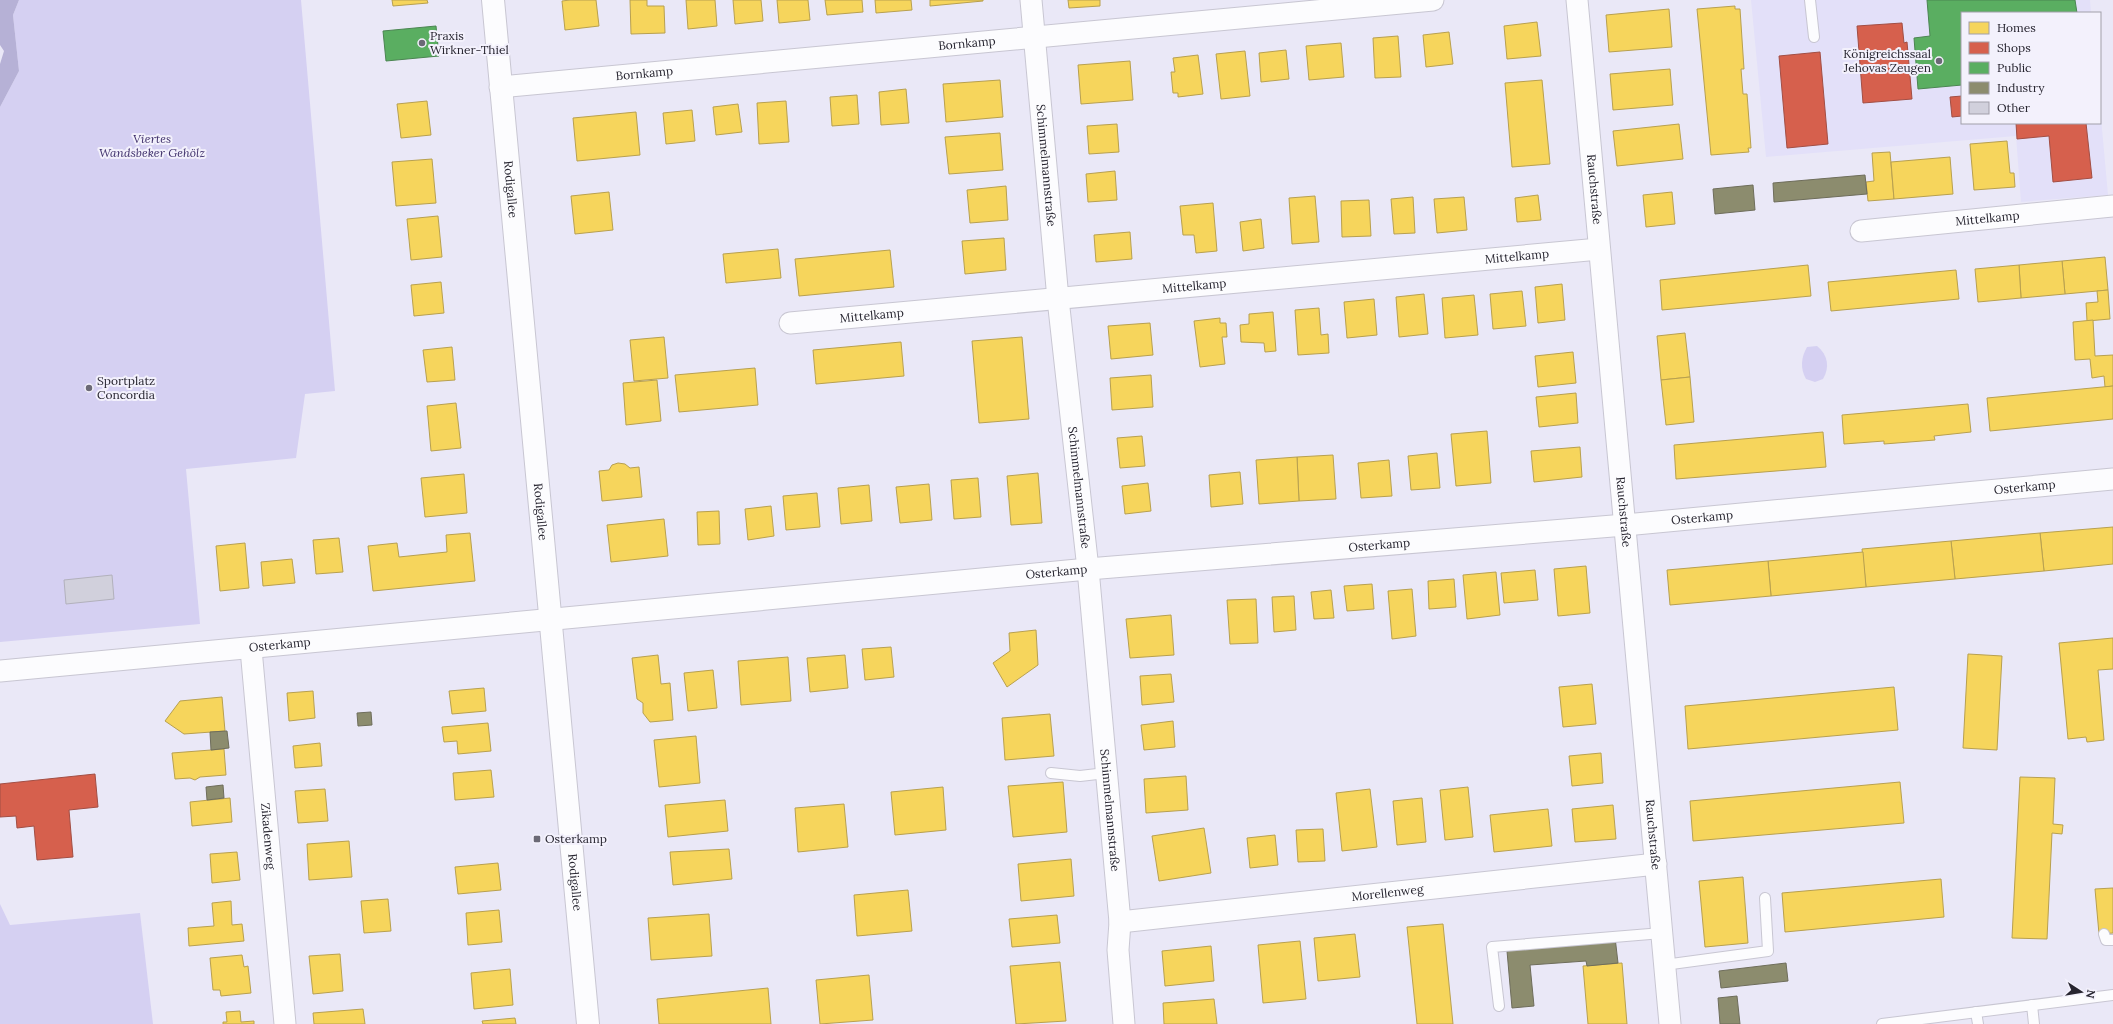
<svg xmlns="http://www.w3.org/2000/svg" width="2113" height="1024" viewBox="0 0 2113 1024" font-family="Lora,serif">
  <style>
    .built { fill: #e3e0f9 }
    .green { fill: #d5d0f2 }
    .water { fill: #b6b1d6 }
    .homes { fill: #f6d55c; stroke: #b8a04f }
    .shops { fill: #d6604d; stroke: #a24e44 }
    .public { fill: #5aae61; stroke: #4b8552 }
    .industry { fill: #8c8c6e; stroke: #6e6d5b }
    .building { fill: #d1d0dc; stroke: #b2b1bc }
    .lines { fill: none; stroke-linecap: round; stroke-linejoin: round }
    .service-casing { stroke: #c8c6d2; stroke-width: 12 }
    .minor-casing { stroke: #c8c6d2; stroke-width: 23 }
    .secondary-casing { stroke: #c8c6d2; stroke-width: 24 }
    .service { stroke: #fcfcfe; stroke-width: 10 }
    .minor { stroke: #fcfcfe; stroke-width: 21 }
    .secondary { stroke: #fcfcfe; stroke-width: 22 }
    .poi-dot { fill: #6b6976; stroke: #f3f1fc; stroke-width: 1.5 }
    .labels { text-anchor: middle; stroke-width: 4; stroke-linejoin: round; paint-order: stroke }
    .poi-label { font-size: 12px; fill: #272530; stroke: #f3f1fc; text-anchor: start }
    .street-label { font-size: 12px; fill: #272530; stroke: #f3f1fc }
    .park-label { font-size: 12px; font-style: italic; fill: #3f306b; stroke: #f3f1fc }
  </style>
  <rect width="100%" height="100%" fill="#eae8f7"/>
  <polygon class="built" points="1751,0 2090,0 2091,13 1962,13 1962,123 2100,123 2100,107 2108,195 2021,202 2016,136 1766,157"/>
  <g class="green">
    <polygon points="19,0 301,0 335,391 305,394 296,458 186,469 200,624 0,642 0,107 19,71 13,15"/>
    <path d="M1817,346C1828,355 1830,367 1823,379L1815,382L1806,379C1800,368 1801,358 1807,347Z"/>
    <polygon points="0,904 10,925 140,913 153,1024 0,1024"/>
  </g>
  <polygon class="water" points="0,0 19,0 13,15 19,71 0,107 0,64 4,51 0,45"/>
  <g class="homes">
    <polygon points="392,0 427,0 428,3 393,6"/>
    <polygon points="570,0 596,0 599,26 565,30 562,1"/>
    <polygon points="630,0 647,0 647,6 664,6 665,33 631,34"/>
    <polygon points="686,0 715,0 717,26 688,29"/>
    <polygon points="733,0 761,0 763,21 735,24"/>
    <polygon points="777,0 808,0 810,20 779,23"/>
    <polygon points="825,0 862,0 863,12 827,15"/>
    <polygon points="875,0 911,0 912,10 876,13"/>
    <polygon points="930,0 983,0 983,1 930,6"/>
    <polygon points="1068,0 1100,0 1100,6 1069,8"/>
    <polygon points="1735,6 1735,9 1740,9 1744,69 1741,69 1743,94 1747,94 1751,148 1748,148 1749,152 1711,155 1697,9"/>
    <polygon points="1669,9 1672,47 1609,52 1606,15"/>
    <polygon points="1537,22 1541,56 1507,59 1504,26"/>
    <polygon points="1449,32 1453,64 1426,67 1423,35"/>
    <polygon points="1398,36 1401,77 1375,78 1373,38"/>
    <polygon points="1341,43 1344,77 1309,80 1306,46"/>
    <polygon points="1286,50 1289,79 1261,82 1259,53"/>
    <polygon points="1245,51 1250,96 1221,99 1216,54"/>
    <polygon points="1198,55 1203,94 1178,97 1178,93 1173,93 1171,72 1175,72 1173,58"/>
    <polygon points="1130,61 1133,100 1081,104 1078,65"/>
    <polygon points="1670,69 1673,105 1613,110 1610,74"/>
    <polygon points="1000,80 1003,117 946,122 943,84"/>
    <polygon points="1542,80 1550,164 1512,167 1505,83"/>
    <polygon points="906,89 909,123 881,125 879,92"/>
    <polygon points="857,95 859,124 832,126 830,97"/>
    <polygon points="427,101 431,135 401,138 397,104"/>
    <polygon points="786,101 789,142 759,144 757,103"/>
    <polygon points="738,104 742,132 716,135 713,107"/>
    <polygon points="692,110 695,141 666,144 663,113"/>
    <polygon points="636,112 640,155 577,161 573,118"/>
    <polygon points="1117,124 1119,152 1089,154 1087,126"/>
    <polygon points="1679,124 1683,159 1617,166 1613,131"/>
    <polygon points="1000,133 1003,170 949,174 945,137"/>
    <polygon points="2007,141 2010,173 2014,173 2015,187 1974,190 1970,144"/>
    <polygon points="1890,152 1894,199 1868,201 1866,182 1874,181 1872,153"/>
    <polygon points="1950,157 1953,194 1894,199 1891,162"/>
    <polygon points="432,159 436,203 396,206 392,162"/>
    <polygon points="1115,171 1117,200 1088,202 1086,174"/>
    <polygon points="1006,186 1008,220 970,223 967,190"/>
    <polygon points="609,192 613,230 575,234 571,196"/>
    <polygon points="1672,192 1675,224 1646,227 1643,195"/>
    <polygon points="1538,195 1541,220 1517,222 1515,198"/>
    <polygon points="1315,196 1319,242 1292,244 1289,198"/>
    <polygon points="1413,197 1415,233 1394,234 1391,199"/>
    <polygon points="1464,197 1467,230 1437,233 1434,199"/>
    <polygon points="1369,200 1371,236 1342,237 1341,201"/>
    <polygon points="1213,203 1217,251 1196,253 1194,235 1183,235 1180,206"/>
    <polygon points="438,216 442,257 411,260 407,219"/>
    <polygon points="1261,219 1264,248 1243,251 1240,222"/>
    <polygon points="1130,232 1132,259 1096,262 1094,235"/>
    <polygon points="1004,238 1006,270 965,274 962,241"/>
    <polygon points="778,249 781,278 726,283 723,254"/>
    <polygon points="890,250 894,287 799,296 795,259"/>
    <polygon points="2105,257 2108,290 2065,294 2062,261"/>
    <polygon points="2062,261 2065,294 2021,298 2019,265"/>
    <polygon points="1808,265 1811,296 1662,310 1660,280"/>
    <polygon points="2019,265 2021,298 1978,302 1975,269"/>
    <polygon points="1956,270 1959,299 1831,311 1828,282"/>
    <polygon points="441,282 444,313 414,316 411,285"/>
    <polygon points="1562,284 1565,320 1538,323 1535,287"/>
    <polygon points="2108,290 2110,319 2087,321 2086,303 2098,302 2097,291"/>
    <polygon points="1522,291 1526,326 1493,329 1490,294"/>
    <polygon points="1424,294 1428,334 1399,337 1396,297"/>
    <polygon points="1474,295 1478,335 1445,338 1442,298"/>
    <polygon points="1374,299 1377,335 1347,338 1344,302"/>
    <polygon points="1319,308 1321,335 1328,334 1329,353 1298,355 1295,310"/>
    <polygon points="1273,312 1276,351 1265,352 1264,343 1241,342 1240,325 1249,324 1249,314"/>
    <polygon points="1220,318 1220,323 1226,323 1227,337 1222,337 1225,364 1200,367 1194,321"/>
    <polygon points="2093,320 2095,356 2113,355 2113,386 2105,387 2104,376 2092,378 2090,359 2075,360 2073,322"/>
    <polygon points="1150,323 1153,355 1111,359 1108,326"/>
    <polygon points="1685,333 1690,377 1661,380 1657,336"/>
    <polygon points="664,337 668,378 634,381 630,340"/>
    <polygon points="1022,337 1029,419 979,423 972,341"/>
    <polygon points="901,342 904,376 816,384 813,350"/>
    <polygon points="452,347 455,380 427,382 423,350"/>
    <polygon points="1573,352 1576,383 1538,387 1535,356"/>
    <polygon points="755,368 758,405 679,412 675,375"/>
    <polygon points="1151,375 1153,407 1112,410 1110,378"/>
    <polygon points="1690,377 1694,422 1666,425 1661,380"/>
    <polygon points="657,380 661,421 626,425 623,383"/>
    <polygon points="2113,386 2113,419 1990,431 1987,398"/>
    <polygon points="1576,393 1578,423 1539,427 1536,397"/>
    <polygon points="456,403 461,448 431,451 427,406"/>
    <polygon points="1968,404 1971,432 1934,436 1935,440 1884,444 1884,441 1844,444 1842,415"/>
    <polygon points="1487,431 1491,483 1456,486 1451,434"/>
    <polygon points="1823,432 1826,467 1676,479 1674,445"/>
    <polygon points="1142,436 1145,466 1120,468 1117,438"/>
    <polygon points="1580,447 1582,477 1534,482 1531,451"/>
    <polygon points="1437,453 1440,488 1411,490 1408,456"/>
    <polygon points="1333,455 1336,499 1299,501 1297,457"/>
    <polygon points="1297,457 1299,501 1259,504 1256,460"/>
    <polygon points="1389,460 1392,496 1361,498 1358,463"/>
    <polygon points="618,463 625,464 630,468 639,467 642,497 602,501 599,471 609,470 612,465"/>
    <polygon points="1240,472 1243,504 1211,507 1209,475"/>
    <polygon points="1038,473 1042,523 1011,525 1007,476"/>
    <polygon points="464,474 467,513 425,517 421,478"/>
    <polygon points="978,478 981,517 954,519 951,480"/>
    <polygon points="1148,483 1151,511 1125,514 1122,486"/>
    <polygon points="929,484 932,520 900,523 896,487"/>
    <polygon points="869,485 872,521 841,524 838,488"/>
    <polygon points="817,493 820,527 786,530 783,496"/>
    <polygon points="771,506 774,536 748,540 745,509"/>
    <polygon points="719,511 720,544 698,545 697,512"/>
    <polygon points="664,519 668,556 611,562 607,525"/>
    <polygon points="2113,527 2113,564 2044,571 2040,533"/>
    <polygon points="470,533 475,581 373,591 368,546 397,543 399,557 447,552 446,535"/>
    <polygon points="2040,533 2044,571 1955,579 1951,541"/>
    <polygon points="339,538 343,572 316,574 313,540"/>
    <polygon points="1951,541 1955,579 1866,587 1862,549"/>
    <polygon points="245,543 249,588 220,591 216,546"/>
    <polygon points="1863,552 1866,587 1771,596 1768,561"/>
    <polygon points="292,559 295,583 263,586 261,562"/>
    <polygon points="1768,561 1771,596 1670,605 1667,570"/>
    <polygon points="1586,566 1590,613 1558,616 1554,569"/>
    <polygon points="1535,570 1538,600 1504,603 1501,573"/>
    <polygon points="1496,572 1500,615 1467,619 1463,575"/>
    <polygon points="1454,579 1456,607 1429,609 1428,581"/>
    <polygon points="1372,584 1374,609 1347,611 1344,586"/>
    <polygon points="1412,589 1416,636 1392,639 1388,591"/>
    <polygon points="1331,590 1334,618 1314,619 1311,592"/>
    <polygon points="1294,596 1296,630 1274,632 1272,597"/>
    <polygon points="1256,599 1258,643 1230,644 1227,600"/>
    <polygon points="1171,615 1174,655 1130,658 1126,619"/>
    <polygon points="1036,630 1038,665 1007,687 993,663 1010,651 1009,633"/>
    <polygon points="2113,638 2113,669 2098,670 2104,740 2087,742 2086,737 2068,739 2059,643"/>
    <polygon points="891,647 894,677 865,680 862,649"/>
    <polygon points="1968,654 2002,656 1997,750 1963,748"/>
    <polygon points="658,655 661,684 670,683 673,720 650,722 643,713 643,703 637,699 632,658"/>
    <polygon points="845,655 848,688 810,692 807,658"/>
    <polygon points="788,657 791,701 741,705 738,661"/>
    <polygon points="713,670 717,708 688,711 684,673"/>
    <polygon points="1171,674 1174,702 1142,705 1140,676"/>
    <polygon points="1592,684 1596,724 1563,727 1559,687"/>
    <polygon points="1894,687 1898,730 1688,749 1685,706"/>
    <polygon points="484,688 486,711 452,714 449,691"/>
    <polygon points="313,691 315,718 289,721 287,693"/>
    <polygon points="222,697 225,731 184,734 165,721 180,701"/>
    <polygon points="1050,714 1054,756 1005,760 1002,718"/>
    <polygon points="1173,721 1175,747 1144,750 1141,725"/>
    <polygon points="488,723 491,751 458,754 457,741 444,742 442,727"/>
    <polygon points="696,736 700,783 659,787 654,740"/>
    <polygon points="320,743 322,766 295,768 293,746"/>
    <polygon points="224,749 226,775 200,777 195,780 190,778 175,779 172,753"/>
    <polygon points="1601,753 1603,783 1572,786 1569,756"/>
    <polygon points="491,770 494,797 455,800 453,773"/>
    <polygon points="1186,776 1188,810 1146,813 1144,779"/>
    <polygon points="2020,777 2055,778 2053,824 2063,825 2062,834 2052,833 2047,939 2012,938"/>
    <polygon points="1063,782 1067,832 1013,837 1008,786"/>
    <polygon points="1900,782 1904,823 1693,841 1690,801"/>
    <polygon points="943,787 946,830 895,835 891,792"/>
    <polygon points="1468,787 1473,837 1445,840 1440,790"/>
    <polygon points="325,789 328,821 298,823 295,791"/>
    <polygon points="1370,789 1377,847 1342,851 1336,793"/>
    <polygon points="230,798 232,822 192,826 190,802"/>
    <polygon points="1422,798 1426,842 1397,845 1393,801"/>
    <polygon points="725,800 728,831 668,837 665,805"/>
    <polygon points="844,804 848,847 798,852 795,808"/>
    <polygon points="1613,805 1616,839 1575,842 1572,809"/>
    <polygon points="1548,809 1552,846 1494,852 1490,815"/>
    <polygon points="1204,828 1211,873 1159,881 1152,836"/>
    <polygon points="1323,829 1325,861 1298,862 1296,830"/>
    <polygon points="1275,835 1278,865 1250,868 1247,838"/>
    <polygon points="349,841 352,877 309,880 307,844"/>
    <polygon points="729,849 732,879 673,885 670,852"/>
    <polygon points="237,852 240,880 212,883 210,854"/>
    <polygon points="1071,859 1074,896 1021,901 1018,864"/>
    <polygon points="498,863 501,890 458,894 455,867"/>
    <polygon points="1743,877 1748,943 1705,947 1699,881"/>
    <polygon points="1941,879 1944,917 1785,932 1782,893"/>
    <polygon points="2113,888 2113,933 2099,934 2095,889"/>
    <polygon points="908,890 912,931 857,936 854,895"/>
    <polygon points="388,899 391,931 364,933 361,901"/>
    <polygon points="231,901 232,925 242,924 244,941 189,946 188,928 214,926 212,903"/>
    <polygon points="499,910 502,942 468,945 466,913"/>
    <polygon points="709,914 712,956 651,960 648,918"/>
    <polygon points="1057,915 1060,943 1012,947 1009,919"/>
    <polygon points="1443,924 1453,1024 1417,1024 1407,927"/>
    <polygon points="1355,934 1360,977 1318,981 1314,938"/>
    <polygon points="1300,941 1306,999 1263,1003 1258,945"/>
    <polygon points="1211,946 1214,981 1165,986 1162,951"/>
    <polygon points="340,954 343,991 313,994 309,956"/>
    <polygon points="242,955 244,967 248,966 251,993 221,996 220,990 213,990 210,958"/>
    <polygon points="1060,962 1066,1021 1016,1024 1010,966"/>
    <polygon points="1622,963 1627,1024 1588,1024 1583,966"/>
    <polygon points="510,969 513,1005 474,1009 471,973"/>
    <polygon points="869,975 873,1020 820,1024 816,980"/>
    <polygon points="768,988 771,1024 659,1024 657,999"/>
    <polygon points="1214,999 1217,1024 1164,1024 1163,1003"/>
    <polygon points="363,1009 365,1024 314,1024 313,1013"/>
    <polygon points="240,1011 241,1022 254,1021 254,1024 223,1024 223,1022 227,1022 226,1012"/>
    <polygon points="515,1018 516,1024 483,1024 482,1021"/>
  </g>
  <g class="shops">
    <polygon points="1902,23 1904,43 1907,42 1912,99 1863,103 1857,26"/>
    <polygon points="1820,52 1828,144 1787,148 1779,56"/>
    <polygon points="1962,96 1962,116 1952,117 1950,97"/>
    <polygon points="2016,123 2086,123 2092,178 2053,182 2049,136 2017,139"/>
    <polygon points="95,774 98,807 69,810 73,857 37,860 34,826 17,828 16,816 0,817 0,784"/>
  </g>
  <g class="public">
    <polygon points="1927,0 2075,0 2077,13 1962,13 1962,85 1918,89 1914,38 1930,36"/>
    <polygon points="436,26 439,56 386,61 383,31"/>
  </g>
  <g class="industry">
    <polygon points="1865,175 1867,194 1774,202 1773,183"/>
    <polygon points="1753,185 1755,210 1715,214 1713,189"/>
    <polygon points="371,712 372,725 358,726 357,713"/>
    <polygon points="227,731 229,748 211,750 210,732"/>
    <polygon points="223,785 224,798 207,800 206,787"/>
    <polygon points="1615,937 1618,963 1587,966 1586,961 1530,965 1534,1006 1512,1008 1507,951"/>
    <polygon points="1786,963 1788,981 1721,988 1719,971"/>
    <polygon points="1737,996 1740,1024 1720,1024 1718,998"/>
  </g>
  <polygon class="building" points="112,575 114,599 66,604 64,580"/>
  <g class="lines">
    <g class="service-casing">
      <g id="service">
        <polyline points="1810,0 1814,37"/>
        <polyline points="1051,773 1080,776 1106,773"/>
        <polyline points="2104,934 2106,940 2113,940"/>
        <polyline points="1664,965 1768,951 1765,898"/>
        <polyline points="2032,1005 2034,1024"/>
        <polyline points="1499,1006 1492,947 1662,933"/>
        <polyline points="1976,1012 1978,1024"/>
        <polyline points="1882,1024 2113,995"/>
      </g>
    </g>
    <g class="minor-casing">
      <g id="minor">
        <path id="s1" d="M1031,0L1058,299L1088,569L1120,922L1118,950L1124,1024"/>
        <path id="s2" d="M1577,0L1670,1024"/>
        <path id="s3" d="M500,87L1433,0"/>
        <path id="s4" d="M1861,231L2113,206"/>
        <path id="s5" d="M790,323L1599,249"/>
        <path id="s6" d="M251,649L285,1024"/>
        <path id="s7" d="M0,671L1088,569L1625,525L2113,479"/>
        <path id="s8" d="M1120,922L1656,864"/>
      </g>
    </g>
    <g class="secondary-casing">
      <g id="secondary">
        <path id="s9" d="M493,0L588,1024"/>
      </g>
    </g>
    <use href="#service" class="service"/>
    <use href="#minor" class="minor"/>
    <use href="#secondary" class="secondary"/>
  </g>
  <g class="poi-dot">
    <circle cx="422" cy="43" r="4"/>
    <circle cx="1939" cy="61" r="4"/>
    <circle cx="89" cy="388" r="4"/>
    <rect x="533" y="835" width="8" height="8" rx="2"/>
  </g>
  <g class="labels">
    <g class="poi-label">
      <text x="430" y="40">Praxis<tspan x="430" dy="14">Wirkner-Thiel</tspan></text>
      <text x="1931" y="58" text-anchor="end">Königreichssaal<tspan x="1931" dy="14">Jehovas Zeugen</tspan></text>
      <text x="97" y="385">Sportplatz<tspan x="97" dy="14">Concordia</tspan></text>
      <text x="545" y="843">Osterkamp</text>
    </g>
    <g class="street-label">
      <text dy="4" stroke="none"><textPath href="#s3" startOffset="469">Bornkamp</textPath></text>
      <text dy="4" stroke="none"><textPath href="#s3" startOffset="145">Bornkamp</textPath></text>
      <text dy="4" stroke="none"><textPath href="#s1" startOffset="166">Schimmelmannstraße</textPath></text>
      <text dy="4" stroke="none"><textPath href="#s9" startOffset="190">Rodigallee</textPath></text>
      <text dy="4" stroke="none"><textPath href="#s2" startOffset="190">Rauchstraße</textPath></text>
      <text dy="4" stroke="none"><textPath href="#s4" startOffset="127">Mittelkamp</textPath></text>
      <text dy="4" stroke="none"><textPath href="#s5" startOffset="730">Mittelkamp</textPath></text>
      <text dy="4" stroke="none"><textPath href="#s5" startOffset="406">Mittelkamp</textPath></text>
      <text dy="4" stroke="none"><textPath href="#s5" startOffset="82">Mittelkamp</textPath></text>
      <text dy="4" stroke="none"><textPath href="#s7" startOffset="2033">Osterkamp</textPath></text>
      <text dy="4" stroke="none"><textPath href="#s1" startOffset="490">Schimmelmannstraße</textPath></text>
      <text dy="4" stroke="none"><textPath href="#s9" startOffset="514">Rodigallee</textPath></text>
      <text dy="4" stroke="none"><textPath href="#s2" startOffset="514">Rauchstraße</textPath></text>
      <text dy="4" stroke="none"><textPath href="#s7" startOffset="1709">Osterkamp</textPath></text>
      <text dy="4" stroke="none"><textPath href="#s7" startOffset="1385">Osterkamp</textPath></text>
      <text dy="4" stroke="none"><textPath href="#s7" startOffset="1061">Osterkamp</textPath></text>
      <text dy="4" stroke="none"><textPath href="#s7" startOffset="281">Osterkamp</textPath></text>
      <text dy="4" stroke="none"><textPath href="#s1" startOffset="814">Schimmelmannstraße</textPath></text>
      <text dy="4" stroke="none"><textPath href="#s2" startOffset="838">Rauchstraße</textPath></text>
      <text dy="4" stroke="none"><textPath href="#s6" startOffset="188">Zikadenweg</textPath></text>
      <text dy="4" stroke="none"><textPath href="#s9" startOffset="886">Rodigallee</textPath></text>
      <text dy="4" stroke="none"><textPath href="#s8" startOffset="269">Morellenweg</textPath></text>
    </g>
    <g class="park-label">
      <text x="152" y="143">Viertes<tspan x="152" dy="14">Wandsbeker Gehölz</tspan></text>
    </g>
  </g>
  <rect x="1961" y="12" width="140" height="112" fill="#f3f1fc" stroke="#a19faa"/>
  <rect x="1969" y="22" width="20" height="12" fill="#f6d55c" stroke="#a19faa"/>
  <text x="1997" y="32" font-size="12" fill="#272530">Homes</text>
  <rect x="1969" y="42" width="20" height="12" fill="#d6604d" stroke="#a19faa"/>
  <text x="1997" y="52" font-size="12" fill="#272530">Shops</text>
  <rect x="1969" y="62" width="20" height="12" fill="#5aae61" stroke="#a19faa"/>
  <text x="1997" y="72" font-size="12" fill="#272530">Public</text>
  <rect x="1969" y="82" width="20" height="12" fill="#8c8c6e" stroke="#a19faa"/>
  <text x="1997" y="92" font-size="12" fill="#272530">Industry</text>
  <rect x="1969" y="102" width="20" height="12" fill="#d1d0dc" stroke="#a19faa"/>
  <text x="1997" y="112" font-size="12" fill="#272530">Other</text>
  <g transform="translate(2081 992) rotate(102)" stroke="#f3f1fc" stroke-width="3" paint-order="stroke">
  <path d="M0-3L7 15L0 10L-7 15Z" fill="#272530"/>
  <text y="-6" font-size="11" font-weight="bold" text-anchor="middle" fill="#272530">N</text>
  </g>
</svg>
